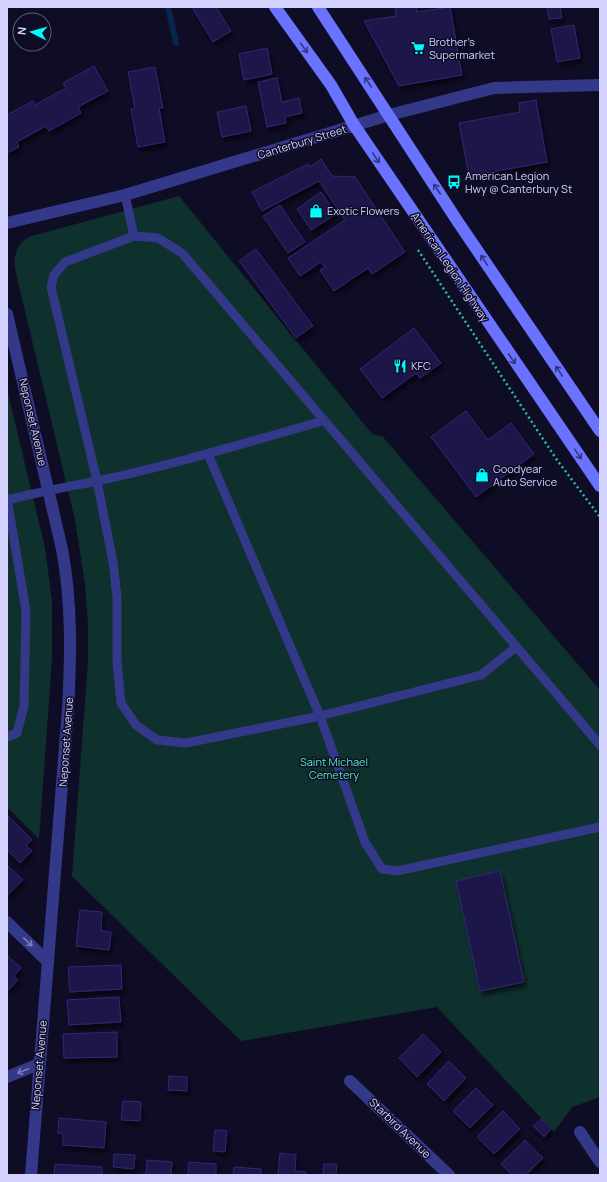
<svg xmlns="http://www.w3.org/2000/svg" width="607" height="1182" viewBox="0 0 607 1182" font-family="Manrope,sans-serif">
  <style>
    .green { fill: #0f312d }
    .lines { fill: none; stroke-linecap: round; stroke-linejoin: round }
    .stream { stroke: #07264b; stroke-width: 6 }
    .building { fill: #1d1749; stroke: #302777; filter: url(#shadow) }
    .path { stroke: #24c1a9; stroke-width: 2.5; stroke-dasharray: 2 3; stroke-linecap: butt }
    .lane { stroke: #343889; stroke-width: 9 }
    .street { stroke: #343889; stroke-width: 12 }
    .secondary { stroke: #6973ff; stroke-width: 12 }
    .oneway { stroke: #33367d }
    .oneway2 { stroke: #7c7dbe }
    .labels { text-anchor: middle; stroke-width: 3; stroke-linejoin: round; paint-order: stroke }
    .poi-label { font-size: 11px; fill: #d3d2ff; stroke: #0f0d26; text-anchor: start }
    .street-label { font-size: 11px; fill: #d3d2ff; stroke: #0f0d26 }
    .park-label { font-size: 11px; fill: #54eab6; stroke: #0f0d26 }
  </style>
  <defs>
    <filter id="shadow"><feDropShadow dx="2.5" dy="4.5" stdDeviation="2" flood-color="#0009"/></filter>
  </defs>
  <rect width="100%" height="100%" fill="#0f0d26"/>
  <g class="green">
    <path d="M179,196L372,434L383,437L600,690V1097L572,1107L554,1132L437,1007L241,1041L72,876L88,662V624L85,584L75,520L15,269C13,255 18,241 32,236Z"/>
    <polygon points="7,389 45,548 52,601 52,659 39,839 7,807"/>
  </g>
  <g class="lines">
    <polyline class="stream" points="168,7 176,43"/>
  </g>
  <g class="building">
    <polygon points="196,7 216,7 231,31 213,42 193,9"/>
    <polygon points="395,7 416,7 417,12 450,7 462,75 399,86 364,21 396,16"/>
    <polygon points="547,7 560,7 562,18 549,19"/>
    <polygon points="574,25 580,58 557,62 551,29"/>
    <polygon points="267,48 272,74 244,80 239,54"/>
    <polygon points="94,66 108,91 78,107 81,113 49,131 46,126 17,142 19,147 7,153 7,115 33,101 35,105 66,88 63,83"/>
    <polygon points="155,67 163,108 159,108 165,142 138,147 131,109 135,108 128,72"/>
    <polygon points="277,78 282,102 299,98 302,113 285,117 286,123 267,127 258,82"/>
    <polygon points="536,100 547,162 469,176 459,123 520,112 519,103"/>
    <polygon points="246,106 251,131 222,137 217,112"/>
    <polygon points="321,159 332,176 355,177 405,252 372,274 368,268 334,291 320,270 325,267 321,262 300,276 288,258 345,220 319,181 262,211 252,192 308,164 310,167"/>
    <polygon points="321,192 336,214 311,230 297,209"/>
    <polygon points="280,205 305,242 288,253 263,216"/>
    <polygon points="256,249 313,326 296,338 239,261"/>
    <polygon points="414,328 441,363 420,378 416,373 382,398 360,369"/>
    <polygon points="466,411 488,440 511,423 534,454 476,497 431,437"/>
    <polygon points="8,816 32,840 26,845 32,851 20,863 7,850"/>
    <polygon points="7,865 23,880 7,896"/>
    <polygon points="500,871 524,982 480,991 456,881"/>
    <polygon points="80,910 102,912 101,931 111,932 109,950 76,946"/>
    <polygon points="7,955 21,968 14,976 18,980 9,990 7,988"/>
    <polygon points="121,965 122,989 70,992 68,967"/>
    <polygon points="119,997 121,1022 69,1025 67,1000"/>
    <polygon points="117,1032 117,1057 64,1058 63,1034"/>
    <polygon points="423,1034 441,1052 417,1077 399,1058"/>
    <polygon points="449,1061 466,1078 444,1101 427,1084"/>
    <polygon points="169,1076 187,1077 187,1091 168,1090"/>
    <polygon points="476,1088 493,1105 470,1128 453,1111"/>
    <polygon points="123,1101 141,1102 140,1121 121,1120"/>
    <polygon points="503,1111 520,1129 494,1154 477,1137"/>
    <polygon points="59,1118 106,1122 104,1148 63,1145 63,1134 58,1133"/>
    <polygon points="541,1119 551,1129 544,1137 533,1126"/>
    <polygon points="215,1130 227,1131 225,1152 213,1151"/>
    <polygon points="525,1140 543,1158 526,1175 512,1175 501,1164"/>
    <polygon points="280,1153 296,1155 295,1171 306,1172 306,1175 278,1175"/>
    <polygon points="114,1154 135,1155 134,1169 113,1167"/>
    <polygon points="147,1160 172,1162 171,1175 146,1175"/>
    <polygon points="189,1162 216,1164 216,1175 188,1175"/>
    <polygon points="55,1164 102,1167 102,1175 54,1175"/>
    <polygon points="324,1164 337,1164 336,1174 344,1175 323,1175"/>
    <polygon points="234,1167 261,1169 261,1175 233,1175"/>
  </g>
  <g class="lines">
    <polyline class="path" points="418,250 557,460 600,517"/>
    <g class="lane">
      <polyline points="125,195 134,236"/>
      <polyline points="208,454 320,716 365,842 382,869 397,871 600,827"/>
      <polyline points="7,498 26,611 24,706 17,733 7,737"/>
      <path d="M8,500C38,492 67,487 97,481C173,465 248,442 323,421"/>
      <path d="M516,647L481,675L320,716L186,743L157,740L136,725L121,703L117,662V597L113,562L97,481L51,287L54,275L65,262L134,236L158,238L182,253C321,417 461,581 600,745"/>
    </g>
    <g class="street">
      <polyline points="7,223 125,195 389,115 494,88 600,85"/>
      <path d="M7,314L62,549C72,603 71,654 68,709L31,1175"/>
      <polyline points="7,922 48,962"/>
      <polyline points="7,1077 39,1064"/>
      <polyline points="350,1081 449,1175"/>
      <polyline points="580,1132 600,1162"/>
    </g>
    <g class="secondary">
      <polyline points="275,7 331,85 354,125 600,486"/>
      <polyline points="318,7 458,222 600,431"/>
    </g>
  </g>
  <defs><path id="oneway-shaft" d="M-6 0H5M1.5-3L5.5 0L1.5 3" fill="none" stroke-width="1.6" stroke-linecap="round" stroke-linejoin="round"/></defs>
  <g class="oneway">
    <use href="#oneway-shaft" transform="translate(304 48) rotate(54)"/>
    <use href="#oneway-shaft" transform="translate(368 82) rotate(-124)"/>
    <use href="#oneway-shaft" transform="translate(376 158) rotate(56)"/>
    <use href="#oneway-shaft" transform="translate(437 189) rotate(-123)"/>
    <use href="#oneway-shaft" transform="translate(484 260) rotate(-124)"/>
    <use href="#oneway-shaft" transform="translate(512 359) rotate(56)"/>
    <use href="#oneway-shaft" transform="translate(559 371) rotate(-124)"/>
    <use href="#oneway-shaft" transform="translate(578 454) rotate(55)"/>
  </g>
  <g class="oneway2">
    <use href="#oneway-shaft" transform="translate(28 942) rotate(44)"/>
    <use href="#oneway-shaft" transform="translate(23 1071) rotate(158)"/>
  </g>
  <defs>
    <g id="supermarket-bare" transform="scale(1.08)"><path d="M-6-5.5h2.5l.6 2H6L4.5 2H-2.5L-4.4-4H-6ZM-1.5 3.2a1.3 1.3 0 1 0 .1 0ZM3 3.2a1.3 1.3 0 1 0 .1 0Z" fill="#00fbfd" stroke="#0f0d26" stroke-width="2.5" paint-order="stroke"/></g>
    <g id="bus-bare" transform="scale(1.08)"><path d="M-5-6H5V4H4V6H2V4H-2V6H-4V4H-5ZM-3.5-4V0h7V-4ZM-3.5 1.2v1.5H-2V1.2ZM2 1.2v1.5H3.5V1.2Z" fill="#00fbfd" stroke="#0f0d26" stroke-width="2.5" paint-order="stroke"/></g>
    <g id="shop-bare" transform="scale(1.08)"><path d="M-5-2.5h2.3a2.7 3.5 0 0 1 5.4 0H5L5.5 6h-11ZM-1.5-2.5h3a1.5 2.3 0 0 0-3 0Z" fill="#00fbfd" stroke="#0f0d26" stroke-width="2.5" paint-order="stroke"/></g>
    <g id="restaurant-bare" transform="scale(1.08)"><path d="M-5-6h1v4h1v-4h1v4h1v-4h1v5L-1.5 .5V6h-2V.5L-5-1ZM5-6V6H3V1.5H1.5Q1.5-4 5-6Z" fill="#00fbfd" stroke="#0f0d26" stroke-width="2.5" paint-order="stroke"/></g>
  </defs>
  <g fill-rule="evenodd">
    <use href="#supermarket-bare" x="418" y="48"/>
    <use href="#bus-bare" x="454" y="182"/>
    <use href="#shop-bare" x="316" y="211"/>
    <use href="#restaurant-bare" x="400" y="366"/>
    <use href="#shop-bare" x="482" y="475"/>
  </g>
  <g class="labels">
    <g class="poi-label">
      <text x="429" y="46">Brother’s<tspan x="429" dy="13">Supermarket</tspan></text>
      <text x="465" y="180">American Legion<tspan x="465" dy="13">Hwy @ Canterbury St</tspan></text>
      <text x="327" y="215">Exotic Flowers</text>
      <text x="411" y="370">KFC</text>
      <text x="493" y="473">Goodyear<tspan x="493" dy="13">Auto Service</tspan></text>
    </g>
    <g class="street-label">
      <text transform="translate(302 142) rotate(-17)" y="4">Canterbury Street</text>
      <text transform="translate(450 267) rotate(56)" y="4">American Legion Highway</text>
      <text transform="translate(33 422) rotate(77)" y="4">Neponset Avenue</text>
      <text transform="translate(66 742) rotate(-86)" y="4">Neponset Avenue</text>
      <text transform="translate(39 1065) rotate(-85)" y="4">Neponset Avenue</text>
      <text transform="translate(400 1128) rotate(44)" y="4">Starbird Avenue</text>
    </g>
    <g class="park-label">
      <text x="334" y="766">Saint Michael<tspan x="334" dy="13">Cemetery</tspan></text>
    </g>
  </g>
  <rect width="607" height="1182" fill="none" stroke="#d3d2ff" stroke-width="16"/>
  <g transform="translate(32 32) rotate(276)"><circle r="19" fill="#0f0d26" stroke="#5d5c7d"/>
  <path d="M0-3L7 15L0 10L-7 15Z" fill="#00fbfd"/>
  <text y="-6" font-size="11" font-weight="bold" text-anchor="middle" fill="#d3d2ff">N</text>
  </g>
</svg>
